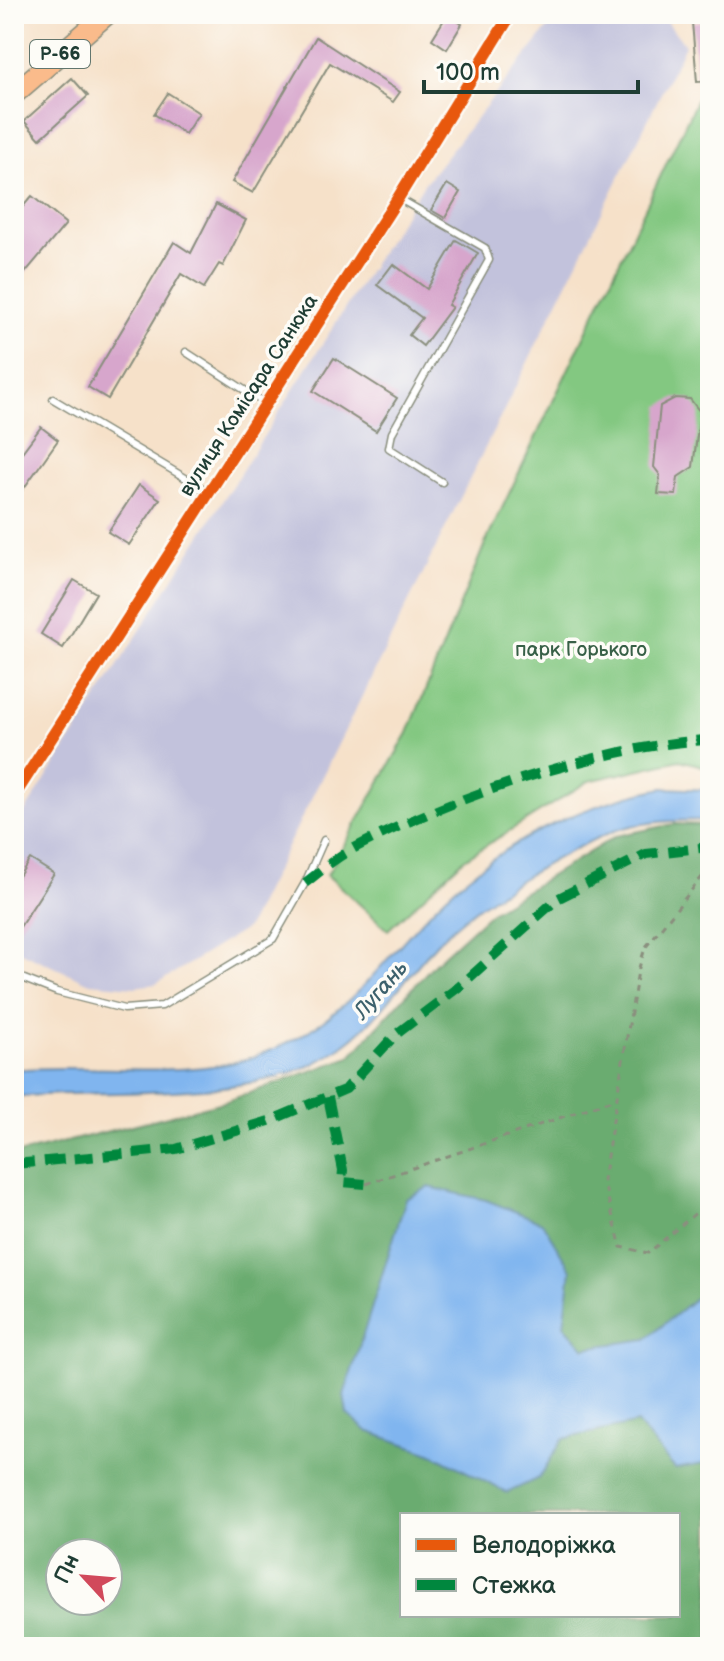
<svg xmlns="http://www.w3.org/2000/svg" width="724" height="1661" viewBox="0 0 724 1661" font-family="'Balsamiq Sans',sans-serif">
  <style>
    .industrial { fill: #c2c2dc }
    .green { fill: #83c881; stroke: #51825a; stroke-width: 2 }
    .forest { fill: #6aac6f; stroke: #447452; stroke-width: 2; fill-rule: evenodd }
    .water { fill: #80b5ef; stroke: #507992; stroke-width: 2 }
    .building { fill: #d7a6cc }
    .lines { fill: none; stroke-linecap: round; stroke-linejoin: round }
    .lane-casing { stroke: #8a8f7e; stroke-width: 9 }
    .street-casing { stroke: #8a8f7e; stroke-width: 15 }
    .primary-casing { stroke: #8a8f7e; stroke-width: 23 }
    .path { stroke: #8a8f7e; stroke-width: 3; stroke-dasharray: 6 6; stroke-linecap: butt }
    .lane { stroke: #fff; stroke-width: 6 }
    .street { stroke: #fff; stroke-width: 12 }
    .primary { stroke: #fabb8b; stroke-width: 20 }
    .quiet { stroke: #00873e; stroke-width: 10; stroke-dasharray: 20 10; stroke-linecap: butt }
    .cycleway-casing { stroke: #fdfcf7; stroke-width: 17 }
    .cycleway { stroke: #e8590c; stroke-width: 12 }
    .labels { text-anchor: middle; stroke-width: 7; stroke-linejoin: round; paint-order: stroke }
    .shield { fill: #fdfcf7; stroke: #62766e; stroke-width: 2 }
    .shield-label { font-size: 18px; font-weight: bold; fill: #1f3d34 }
    .street-label { font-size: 20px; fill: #1f3d34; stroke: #fdfcf7 }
    .park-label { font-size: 20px; fill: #386047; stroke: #fdfcf7 }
    .water-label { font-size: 22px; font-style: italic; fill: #3c616c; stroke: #fdfcf7 }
  </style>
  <rect width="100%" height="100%" fill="#fdfcf7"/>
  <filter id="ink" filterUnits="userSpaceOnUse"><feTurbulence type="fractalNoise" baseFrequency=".0125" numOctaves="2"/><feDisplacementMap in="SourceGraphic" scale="16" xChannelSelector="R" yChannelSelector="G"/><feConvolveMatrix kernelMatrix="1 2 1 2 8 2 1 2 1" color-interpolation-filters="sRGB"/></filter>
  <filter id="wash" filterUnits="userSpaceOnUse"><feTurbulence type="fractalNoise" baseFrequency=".006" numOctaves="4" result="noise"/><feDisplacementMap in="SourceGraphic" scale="32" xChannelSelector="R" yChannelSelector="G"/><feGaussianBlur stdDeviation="1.8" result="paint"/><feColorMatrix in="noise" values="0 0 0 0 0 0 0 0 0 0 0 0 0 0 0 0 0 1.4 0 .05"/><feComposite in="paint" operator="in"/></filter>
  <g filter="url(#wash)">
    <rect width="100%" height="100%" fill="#f6e1c9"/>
    <polygon class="industrial" points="559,14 661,14 685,45 247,928 156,984 134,987 90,983 14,949 14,829 424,184"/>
    <polygon class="green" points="710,72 710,768 680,760 589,781 463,860 388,930 327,875 408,733 484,546"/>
    <path class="forest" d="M674,824L710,825V1647H14V1155L227,1101L350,1057L435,963L491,912L616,836ZM402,1515H678V1615H402ZM60,1553H108V1601H60Z"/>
    <g class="water">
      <path d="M663,788L710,790V820C679,821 643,820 614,831C566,850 473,904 439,941C398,985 371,1035 315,1063C239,1101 101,1089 14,1097V1070C89,1062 186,1081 256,1056C346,1024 373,970 435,907C497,844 578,805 663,788Z"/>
      <polygon points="429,1187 486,1200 542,1222 571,1270 564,1325 585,1348 646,1339 699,1295 710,1273 710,1463 675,1469 637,1423 563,1439 539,1478 507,1493 433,1454 367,1431 347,1414 344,1395 406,1199"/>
    </g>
    <g id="blocks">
      <g class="building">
        <polygon points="447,15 462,24 447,49 432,39"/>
        <polygon points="710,20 710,81 697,82 692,22"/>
        <polygon points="316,37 400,92 393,102 330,63 253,193 232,182"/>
        <polygon points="72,78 88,96 40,139 24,121"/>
        <polygon points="168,93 199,113 185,134 154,114"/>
        <polygon points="447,184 460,192 445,218 431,210"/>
        <polygon points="32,196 66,224 14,286 14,217"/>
        <polygon points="216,204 246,220 223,266 219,264 204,288 181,274 108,399 88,387 174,242 191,253"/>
        <polygon points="456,240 478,253 448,305 452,307 423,346 409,335 422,318 377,285 393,264 427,289"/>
        <polygon points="334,358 397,398 376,431 313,391"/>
        <polygon points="675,398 690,399 700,412 693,467 678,477 676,495 658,494 660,475 654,467 660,406"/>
        <polygon points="41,427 58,440 14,502 14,463"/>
        <polygon points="139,485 160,499 129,545 108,532"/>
        <polygon points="74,580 96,593 63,648 41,634"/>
        <polygon points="30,859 54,874 14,936 14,884"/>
      </g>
    </g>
  </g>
  <g filter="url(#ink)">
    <use href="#blocks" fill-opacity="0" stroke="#8a8f7e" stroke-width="2"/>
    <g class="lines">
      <g class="lane-casing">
        <g id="lane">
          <polyline points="398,198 485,248 489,260 392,433 389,448 442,482"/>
          <polyline points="186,352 266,404"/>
          <polyline points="53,399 209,492"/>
          <polyline points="14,975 57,992 124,1009 162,1006 273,939 305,883 324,840"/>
        </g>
      </g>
      <g class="street-casing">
        <polyline id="street" points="14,796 398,198 511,14"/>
      </g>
      <g class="primary-casing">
        <polyline id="primary" points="14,94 107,14"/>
      </g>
      <g class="path">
        <polyline points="710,867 645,948 638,971 603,1180 621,1247 648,1253 710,1201"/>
        <polyline points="366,1184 618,1098"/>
      </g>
      <use href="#lane" class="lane"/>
      <use href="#street" class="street"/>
      <use href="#primary" class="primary"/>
      <g class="quiet">
        <path d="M305,883C319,873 333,859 349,851C443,800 604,744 710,740"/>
        <polyline points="328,1097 343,1170 342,1182 366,1184"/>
        <polyline points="14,1164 176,1149 269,1121 346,1089 395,1035 460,986 557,899 646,854 710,847"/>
      </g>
      <g class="cycleway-casing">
        <polyline id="cycleway" points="14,796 398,198 511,14"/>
      </g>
      <use href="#cycleway" class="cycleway"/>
    </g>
  </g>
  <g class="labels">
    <rect class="shield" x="30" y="40" width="60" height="28" rx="6"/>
    <g class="shield-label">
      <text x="60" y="60">Р-66</text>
    </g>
    <g class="street-label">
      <text transform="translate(248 395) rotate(-57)" y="7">вулиця Комісара Санюка</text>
    </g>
    <g class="park-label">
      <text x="581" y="656">парк Горького</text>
    </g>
    <g class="water-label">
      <text transform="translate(380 989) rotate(-49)" y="8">Лугань</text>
    </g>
  </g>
  <rect width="724" height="1661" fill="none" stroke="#fdfcf7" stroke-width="48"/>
  <rect x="400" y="1513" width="280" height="104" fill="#fdfcf7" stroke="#a4b0a9" stroke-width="2"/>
  <rect x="416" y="1539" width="40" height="12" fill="#e8590c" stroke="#a4b0a9" stroke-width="2"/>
  <text x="472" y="1553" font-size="24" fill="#1f3d34">Велодоріжка</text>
  <rect x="416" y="1579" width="40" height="12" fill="#00873e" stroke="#a4b0a9" stroke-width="2"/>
  <text x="472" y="1593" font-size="24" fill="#1f3d34">Стежка</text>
  <g transform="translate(84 1577) rotate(296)"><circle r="38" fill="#fdfcf7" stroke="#a4b0a9" stroke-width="2"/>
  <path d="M0-6L14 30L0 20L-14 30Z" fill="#d1495b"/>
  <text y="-12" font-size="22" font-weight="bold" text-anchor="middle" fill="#1f3d34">Пн</text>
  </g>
  <path d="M424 80v12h214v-12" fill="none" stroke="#1f3d34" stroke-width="4"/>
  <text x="436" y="80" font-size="24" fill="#1f3d34" stroke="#fdfcf7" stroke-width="6" paint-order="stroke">100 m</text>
</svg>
